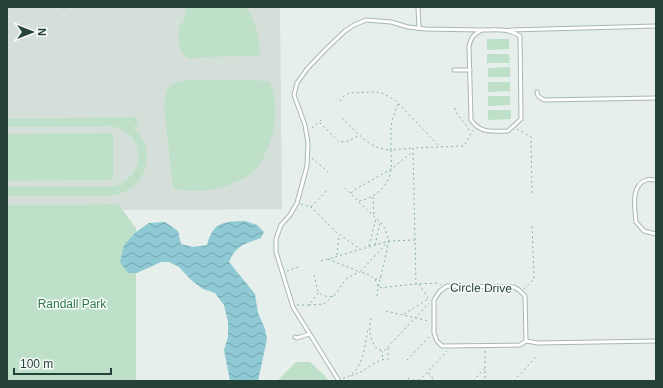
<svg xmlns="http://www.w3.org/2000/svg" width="663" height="388" viewBox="0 0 663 388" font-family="Helvetica,sans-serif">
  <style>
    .built { fill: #d4dfda }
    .green { fill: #bfe0c8 }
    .water { fill: url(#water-waves) }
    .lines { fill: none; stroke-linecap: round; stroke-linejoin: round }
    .lane-casing { stroke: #a8b8b2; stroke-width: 5 }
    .path { stroke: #86b3a5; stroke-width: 1; stroke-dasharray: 2 3; stroke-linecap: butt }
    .lane { stroke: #fff; stroke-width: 3 }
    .labels { text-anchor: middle; stroke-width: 3; stroke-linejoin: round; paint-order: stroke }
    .street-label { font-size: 12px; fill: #24423a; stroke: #f7fbf9 }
    .park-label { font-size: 12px; fill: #2d7a4b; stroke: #f7fbf9 }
  </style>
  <defs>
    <pattern id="water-waves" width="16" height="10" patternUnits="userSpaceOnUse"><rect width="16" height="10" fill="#8ec9d4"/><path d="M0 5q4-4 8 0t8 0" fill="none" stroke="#74a5ad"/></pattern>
  </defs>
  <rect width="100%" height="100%" fill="#e6efeb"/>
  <polygon class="built" points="7,7 280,7 282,209 123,210 118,204 7,205"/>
  <g class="green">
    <path d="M186,7H245C257,22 259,37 260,56L200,57C180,66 177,41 179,28C180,24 183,23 184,20C185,16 185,11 186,7Z"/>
    <polygon points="487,39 509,39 509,49 487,50"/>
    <polygon points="487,54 509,54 510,63 487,63"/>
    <polygon points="510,67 510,77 488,77 488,68"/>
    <path d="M186,80H255L270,82C278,104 277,119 270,142C266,152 262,163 254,171C249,177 240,180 233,183C211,192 196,192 173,189L164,106C166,86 167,85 186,80Z"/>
    <polygon points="488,82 510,82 510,91 488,92"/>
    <polygon points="488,96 510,96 510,105 488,106"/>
    <polygon points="488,110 511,110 511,119 488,120"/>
    <path d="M137,117V126H133C160,152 146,192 109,196H7V187H107C147,184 150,132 110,126L7,127V119Z"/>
    <polygon points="113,133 113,180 7,181 7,134"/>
    <polygon points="118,204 136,228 136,381 7,381 7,205"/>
    <polygon points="296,362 310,362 324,375 328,381 277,381"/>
  </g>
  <path class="water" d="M245,221L257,225L264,232L261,238C245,244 236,245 229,262L255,294L258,313L265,329L267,339L258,381H230L224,350L228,337V322L224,305L215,293L203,289L191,280L179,267L169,262H161L137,273H128L120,262L124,245L136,232L149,223L165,222L178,231L181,244L193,247L207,245C214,221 223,222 245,221Z"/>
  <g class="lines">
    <g class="lane-casing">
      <g id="lane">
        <polyline points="418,7 419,28"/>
        <path d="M482,30C496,30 508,28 520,36L521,119L508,131C492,131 481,134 471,120L469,46C471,37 474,34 482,30Z"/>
        <polyline points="510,30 656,26"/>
        <polyline points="454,70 470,70"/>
        <polyline points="537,92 538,96 544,100 656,98"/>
        <path d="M656,180C653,180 649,179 646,180C630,186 635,209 636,222L644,231L656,234"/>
        <polygon points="447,286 514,287 519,290 525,296 526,341 520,345 442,346 437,341 434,333 434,300 440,291"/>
        <polyline points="295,337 297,338 309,334"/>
        <polyline points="526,341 538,343 656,341"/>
        <polyline points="339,381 293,307 276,252 276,239 281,225 290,215 297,203 307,166 308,143 305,125 294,95 297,83 307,69 326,49 345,31 354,25 366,20 391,22 408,27 425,29 482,30"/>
      </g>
    </g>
    <g class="path">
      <polyline points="64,7 64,12"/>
      <polyline points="340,101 343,97 349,93 375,92 382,93 395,100 439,146"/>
      <polyline points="398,104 392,120 391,129 391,150 413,148"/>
      <polyline points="455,108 455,111 471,132"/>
      <path d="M342,118C358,132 368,149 391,150C391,156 392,163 391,169C389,186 374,199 358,201L345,188"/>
      <polyline points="320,121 323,118"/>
      <polyline points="312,128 319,122 339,142 349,141 359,135"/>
      <polyline points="517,129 531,137 532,195"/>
      <polyline points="312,158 328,172"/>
      <polyline points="351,193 356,189 393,168 412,152"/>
      <polyline points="373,197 374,216"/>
      <polyline points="359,202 382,224 385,229 389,241 378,288"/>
      <polyline points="301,204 311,207 336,232 360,249"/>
      <polyline points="311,207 328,189"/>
      <polyline points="375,245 380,223"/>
      <polyline points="369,246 376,218"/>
      <polyline points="337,255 339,235"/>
      <polyline points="328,259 360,272"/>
      <polyline points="321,261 389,241 415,240"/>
      <polyline points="287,271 298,267"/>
      <polyline points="314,275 318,291 322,295 329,297 335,295 346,279 355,274 360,272"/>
      <polyline points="375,279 378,279 381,277"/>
      <polyline points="419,284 428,298"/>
      <polyline points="441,285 439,283 416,284 413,148 464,146 473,130"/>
      <path d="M378,286C375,277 370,274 360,272L389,241"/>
      <polyline points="524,289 534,279 532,224"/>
      <polyline points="377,296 378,288 416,284"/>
      <polyline points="297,305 309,305 318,293 318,291"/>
      <polyline points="309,305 324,304 333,296"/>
      <polyline points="386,311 429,321"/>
      <polyline points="404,314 428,299"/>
      <path d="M371,318C368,329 370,340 377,349L384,351L429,303"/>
      <polyline points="388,348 388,358"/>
      <polyline points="381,351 383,353 382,359"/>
      <polyline points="485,351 485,381"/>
      <polyline points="407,360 429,337"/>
      <polyline points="428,373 436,381"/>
      <path d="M351,376C364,373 375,359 388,359L389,360"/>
      <path d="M343,378C363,375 365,344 368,329"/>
      <polyline points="408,378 410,380 420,380"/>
      <polyline points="419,381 447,351"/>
      <polyline points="427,381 434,380"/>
      <polyline points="473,381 485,368"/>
      <polyline points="514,381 538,355"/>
    </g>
    <use href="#lane" class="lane"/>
  </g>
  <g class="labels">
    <g class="street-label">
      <text transform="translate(481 288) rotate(1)" y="4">Circle Drive</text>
    </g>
    <g class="park-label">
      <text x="72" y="308">Randall Park</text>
    </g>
  </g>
  <rect width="663" height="388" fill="none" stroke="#24423a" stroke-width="16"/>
  <g transform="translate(32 32) rotate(90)" stroke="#f7fbf9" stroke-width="3" paint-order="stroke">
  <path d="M0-3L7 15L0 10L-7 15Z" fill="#24423a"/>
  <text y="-6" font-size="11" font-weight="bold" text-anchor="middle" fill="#24423a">N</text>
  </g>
  <path d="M14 368v6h97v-6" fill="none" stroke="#24423a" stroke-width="2"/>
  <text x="20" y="368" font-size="12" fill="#24423a" stroke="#f7fbf9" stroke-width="3" paint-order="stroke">100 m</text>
</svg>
